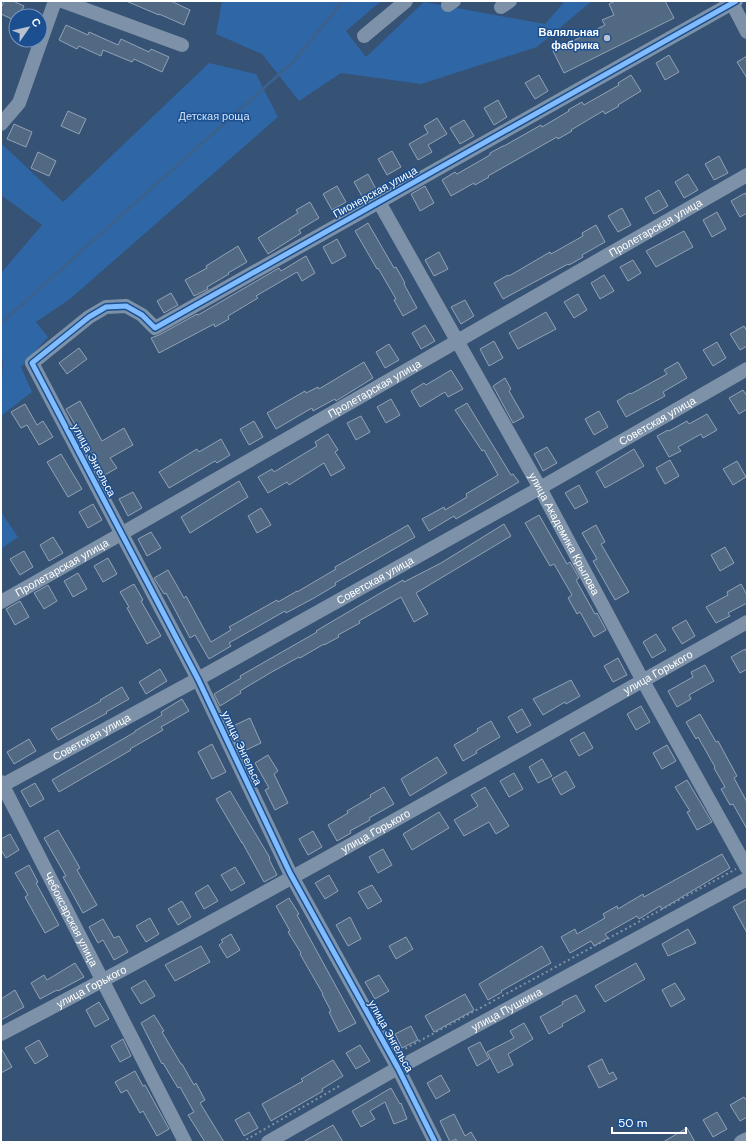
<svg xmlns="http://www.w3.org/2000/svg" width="748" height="1143" viewBox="0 0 748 1143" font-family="'DM Sans',sans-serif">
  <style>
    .green { fill: #2f66a5 }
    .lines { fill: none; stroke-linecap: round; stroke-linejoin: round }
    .stream { stroke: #3b618d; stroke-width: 3 }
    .building { fill: #526984; stroke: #92a2b6 }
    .path { stroke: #7d92a8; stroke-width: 2; stroke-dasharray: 2 3; stroke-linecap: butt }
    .minor { stroke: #7d92a8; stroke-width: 14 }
    .cycleway-casing { stroke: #1b4f8f; stroke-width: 8 }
    .cycleway { stroke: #80bcff; stroke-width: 5 }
    .poi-dot { fill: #b9c2ce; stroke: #1b4f8f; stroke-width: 1.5 }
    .labels { text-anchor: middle; stroke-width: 3; stroke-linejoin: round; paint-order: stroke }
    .poi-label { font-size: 11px; font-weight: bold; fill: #fff; stroke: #1b4f8f; text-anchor: end }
    .park-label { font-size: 11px; fill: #cfe3fa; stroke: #1b4f8f }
    .street-label { font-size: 11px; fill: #fff; stroke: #1b4f8f }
  </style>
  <rect width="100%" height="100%" fill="#365274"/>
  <g class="green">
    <polygon points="222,1 381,1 346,31 366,57 424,2 545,24 565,1 592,1 537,47 421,84 341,73 299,101 262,54 216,34"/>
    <polygon points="209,63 256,74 278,117 70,299 36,322 48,337 21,367 32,392 1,416 1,394 3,361 1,357 1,273 42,225 1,195 1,143 63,202"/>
    <polygon points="1,512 18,537 1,549"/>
  </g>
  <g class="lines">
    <polyline class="stream" points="1,323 294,61 343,1"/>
  </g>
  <g class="building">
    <polygon points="4,1 13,1 24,6 19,16 16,16 16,21 1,14 1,8"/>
    <polygon points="126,1 171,1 190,10 184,25 159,14 159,15"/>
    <polygon points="615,1 665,1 674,18 564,73 553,51 605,25 602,20 614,15 609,4"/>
    <polygon points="66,25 88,35 89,32 118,45 121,39 149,52 151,49 169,57 162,72 134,59 132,62 103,50 101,56 79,46 77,49 59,40"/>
    <polygon points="669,55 679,72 665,80 656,63"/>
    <polygon points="747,56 747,78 737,62"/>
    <polygon points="539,75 548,91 535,99 525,83"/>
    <polygon points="631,75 641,91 618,105 619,106 605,114 603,111 571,130 572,131 558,139 557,137 488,176 489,177 475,185 474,183 451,196 442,180 455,172 457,174 490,155 490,153 503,146 504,146 541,125 542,127 569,111 568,110 582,102 584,105 619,85 618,83"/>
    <polygon points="498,100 507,117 494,125 484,108"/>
    <polygon points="68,111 86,119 79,134 61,126"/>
    <polygon points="437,118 447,134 428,145 432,152 418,160 409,144 428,133 424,126"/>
    <polygon points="464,120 474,136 460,144 450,128"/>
    <polygon points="14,124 32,132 26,147 7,139"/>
    <polygon points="392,151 401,167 387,175 378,159"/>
    <polygon points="38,152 56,161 49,176 31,168"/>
    <polygon points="719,156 728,173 714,180 705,164"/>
    <polygon points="368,174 377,191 363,198 354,182"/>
    <polygon points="688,174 698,190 684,198 675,182"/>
    <polygon points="337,186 346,202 332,210 323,194"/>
    <polygon points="425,186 434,203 420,211 411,194"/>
    <polygon points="659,190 668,206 654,214 645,198"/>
    <polygon points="745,193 747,197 747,213 740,217 731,201"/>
    <polygon points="310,202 319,218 299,230 301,233 268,254 258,238 298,213 296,210"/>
    <polygon points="622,208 631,225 618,232 608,216"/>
    <polygon points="717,212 726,229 712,237 703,220"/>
    <polygon points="368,223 394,268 396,267 405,283 404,284 417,308 403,316 394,300 396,299 378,268 377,269 355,231"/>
    <polygon points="596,225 605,242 582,255 583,257 569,265 568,264 503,299 494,283 508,275 509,276 550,252 551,254 583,236 582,233"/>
    <polygon points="684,231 693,247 656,267 646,251"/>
    <polygon points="337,239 346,256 332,264 323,247"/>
    <polygon points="238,246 247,262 228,273 229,274 207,287 208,289 194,296 185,280 207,268 206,266"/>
    <polygon points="439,252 448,269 434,276 425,260"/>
    <polygon points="306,256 315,273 302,281 297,272 256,296 258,298 228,316 229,319 215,327 214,324 159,353 151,338 159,335 197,314 198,315 279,268 281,271"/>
    <polygon points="633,260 641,273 628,281 620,267"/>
    <polygon points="604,275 614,291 600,299 591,283"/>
    <polygon points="171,293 178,305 164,313 157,301"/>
    <polygon points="578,294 587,310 574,318 564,302"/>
    <polygon points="465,300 474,316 461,324 451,307"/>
    <polygon points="546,312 556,329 518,349 509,333"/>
    <polygon points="425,325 435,341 421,349 412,333"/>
    <polygon points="744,326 747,331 747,346 740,350 730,334"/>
    <polygon points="494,341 503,358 489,366 480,349"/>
    <polygon points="717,342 726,358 713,366 703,350"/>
    <polygon points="389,344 399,360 385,368 376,352"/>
    <polygon points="79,348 87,359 67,374 59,363"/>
    <polygon points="364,362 373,378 336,401 335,399 313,411 312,408 276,429 267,413 305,391 306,393 318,387 319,389"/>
    <polygon points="678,362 687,378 663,392 665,396 626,417 617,401 630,393 631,394 667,374 664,370"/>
    <polygon points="451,370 463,389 448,397 445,392 420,407 411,391 424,383 426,385"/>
    <polygon points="505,378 511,389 509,391 524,417 513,423 493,386"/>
    <polygon points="743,390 747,396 747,409 739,414 729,398"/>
    <polygon points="391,399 400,415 386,423 377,407"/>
    <polygon points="80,401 102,441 124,428 133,445 110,458 117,468 103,476 93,460 95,459 66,409"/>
    <polygon points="467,403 511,475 513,474 519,482 456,519 454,516 429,531 422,519 444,507 445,510 467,497 466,494 498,475 484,450 482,451 455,410"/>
    <polygon points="25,404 37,425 43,421 53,437 39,445 27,425 21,428 11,412"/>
    <polygon points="599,411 608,427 594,435 585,419"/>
    <polygon points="707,414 717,430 703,438 701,434 678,447 681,451 669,457 657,436 668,430 669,431 687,421 689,424"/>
    <polygon points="361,416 370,432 356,440 347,423"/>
    <polygon points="254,421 263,437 249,445 240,429"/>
    <polygon points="328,434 338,450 335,452 345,468 331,476 324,463 289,485 287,482 268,493 258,477 272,469 274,472 297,458 317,446 315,442"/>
    <polygon points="221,439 230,455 217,463 215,461 169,488 159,472 197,449 199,452"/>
    <polygon points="547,447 557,463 543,471 534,454"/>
    <polygon points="634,449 644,466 605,488 596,472"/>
    <polygon points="61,454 82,489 68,497 47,462"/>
    <polygon points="670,460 679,476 665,484 656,468"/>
    <polygon points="737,461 746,477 733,485 723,469"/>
    <polygon points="239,481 248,497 190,533 181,517"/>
    <polygon points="579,485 588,502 575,509 565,493"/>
    <polygon points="133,492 142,508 128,516 119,499"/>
    <polygon points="93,504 102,520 88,528 79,512"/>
    <polygon points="261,508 271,525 257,533 248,516"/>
    <polygon points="539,515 567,564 570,562 579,578 576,580 595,614 597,613 606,630 594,637 580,612 577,614 568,598 572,595 554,564 550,566 525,523"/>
    <polygon points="504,524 511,536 416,593 428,614 414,622 401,597 359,621 360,623 338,635 339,637 324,645 324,644 300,658 299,657 270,673 240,691 241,693 220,706 214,694 241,678 240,676 317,632 316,631 377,595 403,580 404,582 441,563"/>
    <polygon points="408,525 415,537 335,583 336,585 314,598 286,613 285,611 229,643 231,646 209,659 195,635 190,638 166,593 164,594 154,578 168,570 184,598 186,596 211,642 231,630 229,627 277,600 278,602 297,591 297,592 336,569 335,567"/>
    <polygon points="596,525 605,542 601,544 629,592 615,600 593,561 597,559 582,533"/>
    <polygon points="151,532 161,548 147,556 138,539"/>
    <polygon points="53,537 63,553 49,561 40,545"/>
    <polygon points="725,547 734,563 720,571 711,555"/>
    <polygon points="24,551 33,567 20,575 10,559"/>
    <polygon points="108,558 117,574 103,582 94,566"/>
    <polygon points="78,573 87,589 73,597 64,581"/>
    <polygon points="134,584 143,600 141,601 161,636 147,644 127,608 129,607 120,592"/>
    <polygon points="741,584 747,595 747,603 728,613 730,616 716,623 706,607 728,595 727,592"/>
    <polygon points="48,585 57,601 44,609 34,593"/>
    <polygon points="20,601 29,617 15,625 6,609"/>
    <polygon points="686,620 695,636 682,644 672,628"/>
    <polygon points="656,634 666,650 652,658 643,642"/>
    <polygon points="745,649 747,653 747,669 740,673 731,657"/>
    <polygon points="618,658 627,675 613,682 604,666"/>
    <polygon points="705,665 714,681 689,695 691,699 677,707 668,691 693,677 691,672"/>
    <polygon points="160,669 167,681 146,694 139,682"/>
    <polygon points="571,680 580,696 566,704 565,702 543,715 533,699"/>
    <polygon points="122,687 129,699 106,712 107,713 58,740 51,729 101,701 100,700"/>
    <polygon points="182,699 189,711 161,727 163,730 130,749 131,750 59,792 52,780 135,732 135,731 162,715 161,712"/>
    <polygon points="641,706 650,722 636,730 627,714"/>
    <polygon points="522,709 531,725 517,733 508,717"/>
    <polygon points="700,714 716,742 718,741 737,776 734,778 747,802 747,829 733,804 730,805 721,789 725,787 714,768 715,767 698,737 696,739 686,722"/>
    <polygon points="250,718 261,743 242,752 231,727"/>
    <polygon points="491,721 500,737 476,751 477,753 463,761 454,745 478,731 477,729"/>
    <polygon points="584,732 593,748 579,756 570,740"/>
    <polygon points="29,739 36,751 14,764 7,752"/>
    <polygon points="212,744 226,772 212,779 198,752"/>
    <polygon points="667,745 676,761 662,769 653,753"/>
    <polygon points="268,755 278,771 274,774 288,803 275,810 265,790 269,788 255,763"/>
    <polygon points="437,757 447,773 410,796 401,779"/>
    <polygon points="542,759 552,776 538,783 529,767"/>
    <polygon points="566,771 575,787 561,795 552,779"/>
    <polygon points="514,773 523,789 509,797 500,781"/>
    <polygon points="687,780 712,822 697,830 687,812 690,811 675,787"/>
    <polygon points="35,783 44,799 30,807 21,791"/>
    <polygon points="384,787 394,804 369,818 370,820 350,831 351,833 337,841 328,825 348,813 347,811 371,797 370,795"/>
    <polygon points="485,787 509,826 496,834 489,822 464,836 454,820 478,806 471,795"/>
    <polygon points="230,791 270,858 269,859 277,875 264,882 242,842 242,843 216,799"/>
    <polygon points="439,812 449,828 412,850 403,834"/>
    <polygon points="58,830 80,868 77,870 97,905 83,913 63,877 66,876 44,838"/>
    <polygon points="313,831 322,847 308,855 299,839"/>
    <polygon points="10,834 19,850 6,858 1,850 1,839"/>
    <polygon points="383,849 392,865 378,873 369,857"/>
    <polygon points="722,854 730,868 662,909 660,906 639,919 637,916 605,934 608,938 594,946 591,941 570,953 561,937 575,929 577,934 605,918 603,914 617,906 618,909 643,894 644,897"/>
    <polygon points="29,865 38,882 36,883 59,925 45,933 25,897 28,895 15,873"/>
    <polygon points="235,867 245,883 231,891 221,875"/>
    <polygon points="329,875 338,891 325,899 315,883"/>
    <polygon points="208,885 218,901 204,909 195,893"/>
    <polygon points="372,885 382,901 368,909 358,892"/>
    <polygon points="289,898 299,914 297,915 356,1023 339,1032 329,1012 331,1011 322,994 323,994 300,954 301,953 288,932 290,931 276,906"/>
    <polygon points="747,899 747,933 733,907"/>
    <polygon points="182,901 191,917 178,925 168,909"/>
    <polygon points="350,917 361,939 348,946 336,925"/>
    <polygon points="150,918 159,934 146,942 136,926"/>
    <polygon points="103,919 114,938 119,936 128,952 114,960 103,940 98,943 89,927"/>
    <polygon points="688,929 696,943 668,956 662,944"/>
    <polygon points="231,934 240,950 227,958 219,945 223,942 221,940"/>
    <polygon points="406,937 413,949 396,959 389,946"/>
    <polygon points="201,946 210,962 175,981 165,965"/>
    <polygon points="542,946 551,963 501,991 502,992 488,1000 479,984"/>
    <polygon points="75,963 84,977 58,991 57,990 40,999 31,983 44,975 47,980"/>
    <polygon points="636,963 645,979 605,1002 595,986"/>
    <polygon points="379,975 389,991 375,999 365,982"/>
    <polygon points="145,980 155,996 141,1004 131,988"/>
    <polygon points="675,983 685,999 671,1007 662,990"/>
    <polygon points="15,990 24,1007 1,1020 1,999"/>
    <polygon points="465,994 474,1010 434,1032 425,1016"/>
    <polygon points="576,995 585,1011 562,1024 563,1026 549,1034 540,1017 563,1004 562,1002"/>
    <polygon points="99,1002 109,1019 95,1027 86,1010"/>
    <polygon points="154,1015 164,1031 162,1032 181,1064 182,1064 194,1085 196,1083 205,1100 200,1103 224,1142 205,1142 188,1115 194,1112 180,1087 178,1088 163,1063 162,1064 141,1023"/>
    <polygon points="524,1023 533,1039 508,1054 513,1065 498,1073 487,1052 514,1038 510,1031"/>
    <polygon points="411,1026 418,1040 402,1048 395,1034"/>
    <polygon points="123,1039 131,1056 120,1062 111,1046"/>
    <polygon points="39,1040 48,1056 35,1064 25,1048"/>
    <polygon points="480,1042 489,1059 477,1066 468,1048"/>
    <polygon points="360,1045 370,1061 356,1069 346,1053"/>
    <polygon points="1,1048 12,1067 1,1073"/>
    <polygon points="602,1059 609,1074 613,1072 617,1079 599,1088 588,1066"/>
    <polygon points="333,1060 343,1076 322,1089 323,1091 271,1121 262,1104 303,1081 301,1079"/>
    <polygon points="135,1071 143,1086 145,1085 169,1129 157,1136 143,1111 140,1113 127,1090 121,1093 115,1082"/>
    <polygon points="441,1075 450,1091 436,1099 427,1083"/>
    <polygon points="391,1088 400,1104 401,1103 407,1119 394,1124 385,1102 370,1111 375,1119 361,1127 352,1111"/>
    <polygon points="744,1097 747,1101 747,1117 740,1121 730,1105"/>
    <polygon points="249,1112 258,1128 244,1136 235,1120"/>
    <polygon points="717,1112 727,1129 713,1137 703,1120"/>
    <polygon points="454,1114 465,1136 471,1132 477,1142 454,1142 456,1141 456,1139 450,1142 440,1121"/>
    <polygon points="333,1125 343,1142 303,1142"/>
    <polygon points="687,1128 695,1142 663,1142"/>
  </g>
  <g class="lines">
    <g class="path">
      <polyline points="401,1051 736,869"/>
      <polyline points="242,1142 341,1085"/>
    </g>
    <g class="minor">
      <polyline points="62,1 182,45"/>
      <polyline points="732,3 747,32"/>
      <polyline points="448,5 454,1"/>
      <polyline points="501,7 510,1"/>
      <polyline points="364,36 406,1"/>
      <polyline points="1,124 19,103 55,1"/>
      <path id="s1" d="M379,202L540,488L643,681L747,868"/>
      <path id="s2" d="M1,602L121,534L747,175"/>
      <path id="s3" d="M1,782L185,1142"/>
      <path id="s4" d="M1,786L198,679L540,488L747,369"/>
      <path id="s5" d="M1,1034C253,903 499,761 747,622"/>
      <path id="s6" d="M268,1142L389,1073L747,879"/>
      <polyline points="435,1142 398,1068 290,873 198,679 32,363 89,317 106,307 126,306 142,315 155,328 736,1"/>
      <polyline points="741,1142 747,1139"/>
    </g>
    <g class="cycleway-casing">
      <polyline id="cycleway" points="435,1142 398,1068 290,873 198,679 32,363 89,317 106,307 126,306 142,315 155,328 736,1"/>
    </g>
    <use href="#cycleway" class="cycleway"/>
  </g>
  <circle class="poi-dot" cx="607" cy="38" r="4"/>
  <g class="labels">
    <g class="poi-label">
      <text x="599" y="36">Валяльная<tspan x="599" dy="13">фабрика</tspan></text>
    </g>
    <g class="park-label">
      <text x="214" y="120">Детская роща</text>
    </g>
    <g class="street-label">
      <text transform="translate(375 192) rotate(-29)" y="4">Пионерская улица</text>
      <text dy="4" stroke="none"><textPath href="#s2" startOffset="754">Пролетарская улица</textPath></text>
      <text dy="4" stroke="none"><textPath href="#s2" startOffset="430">Пролетарская улица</textPath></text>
      <text dy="4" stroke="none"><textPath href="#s4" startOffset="751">Советская улица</textPath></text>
      <text transform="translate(94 460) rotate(62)" y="4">улица Энгельса</text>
      <text dy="4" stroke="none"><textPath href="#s1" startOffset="380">улица Академика Крылова</textPath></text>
      <text dy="4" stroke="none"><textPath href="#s2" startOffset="70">Пролетарская улица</textPath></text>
      <text dy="4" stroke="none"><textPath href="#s4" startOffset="427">Советская улица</textPath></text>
      <text dy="4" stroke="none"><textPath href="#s5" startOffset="750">улица Горького</textPath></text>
      <text dy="4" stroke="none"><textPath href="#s4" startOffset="103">Советская улица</textPath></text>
      <text transform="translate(242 748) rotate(65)" y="4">улица Энгельса</text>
      <text dy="4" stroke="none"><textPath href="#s5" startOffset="426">улица Горького</textPath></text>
      <text dy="4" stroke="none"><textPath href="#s3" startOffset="154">Чебоксарская улица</textPath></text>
      <text dy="4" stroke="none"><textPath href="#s5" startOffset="102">улица Горького</textPath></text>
      <text dy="4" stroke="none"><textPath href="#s6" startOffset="273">улица Пушкина</textPath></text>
      <text transform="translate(391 1036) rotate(61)" y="4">улица Энгельса</text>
    </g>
  </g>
  <rect width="748" height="1143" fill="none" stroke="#ffffff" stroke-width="4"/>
  <g transform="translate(28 28) rotate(56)"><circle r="19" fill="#1b4f8f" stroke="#7695bc"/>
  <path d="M0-3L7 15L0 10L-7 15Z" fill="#b9c2ce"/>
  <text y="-6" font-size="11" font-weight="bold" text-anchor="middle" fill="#ffffff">С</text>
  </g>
  <path d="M612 1127v6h74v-6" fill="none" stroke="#ffffff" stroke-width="2"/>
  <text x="618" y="1127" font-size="12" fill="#ffffff" stroke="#1b4f8f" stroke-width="3" paint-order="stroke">50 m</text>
</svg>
